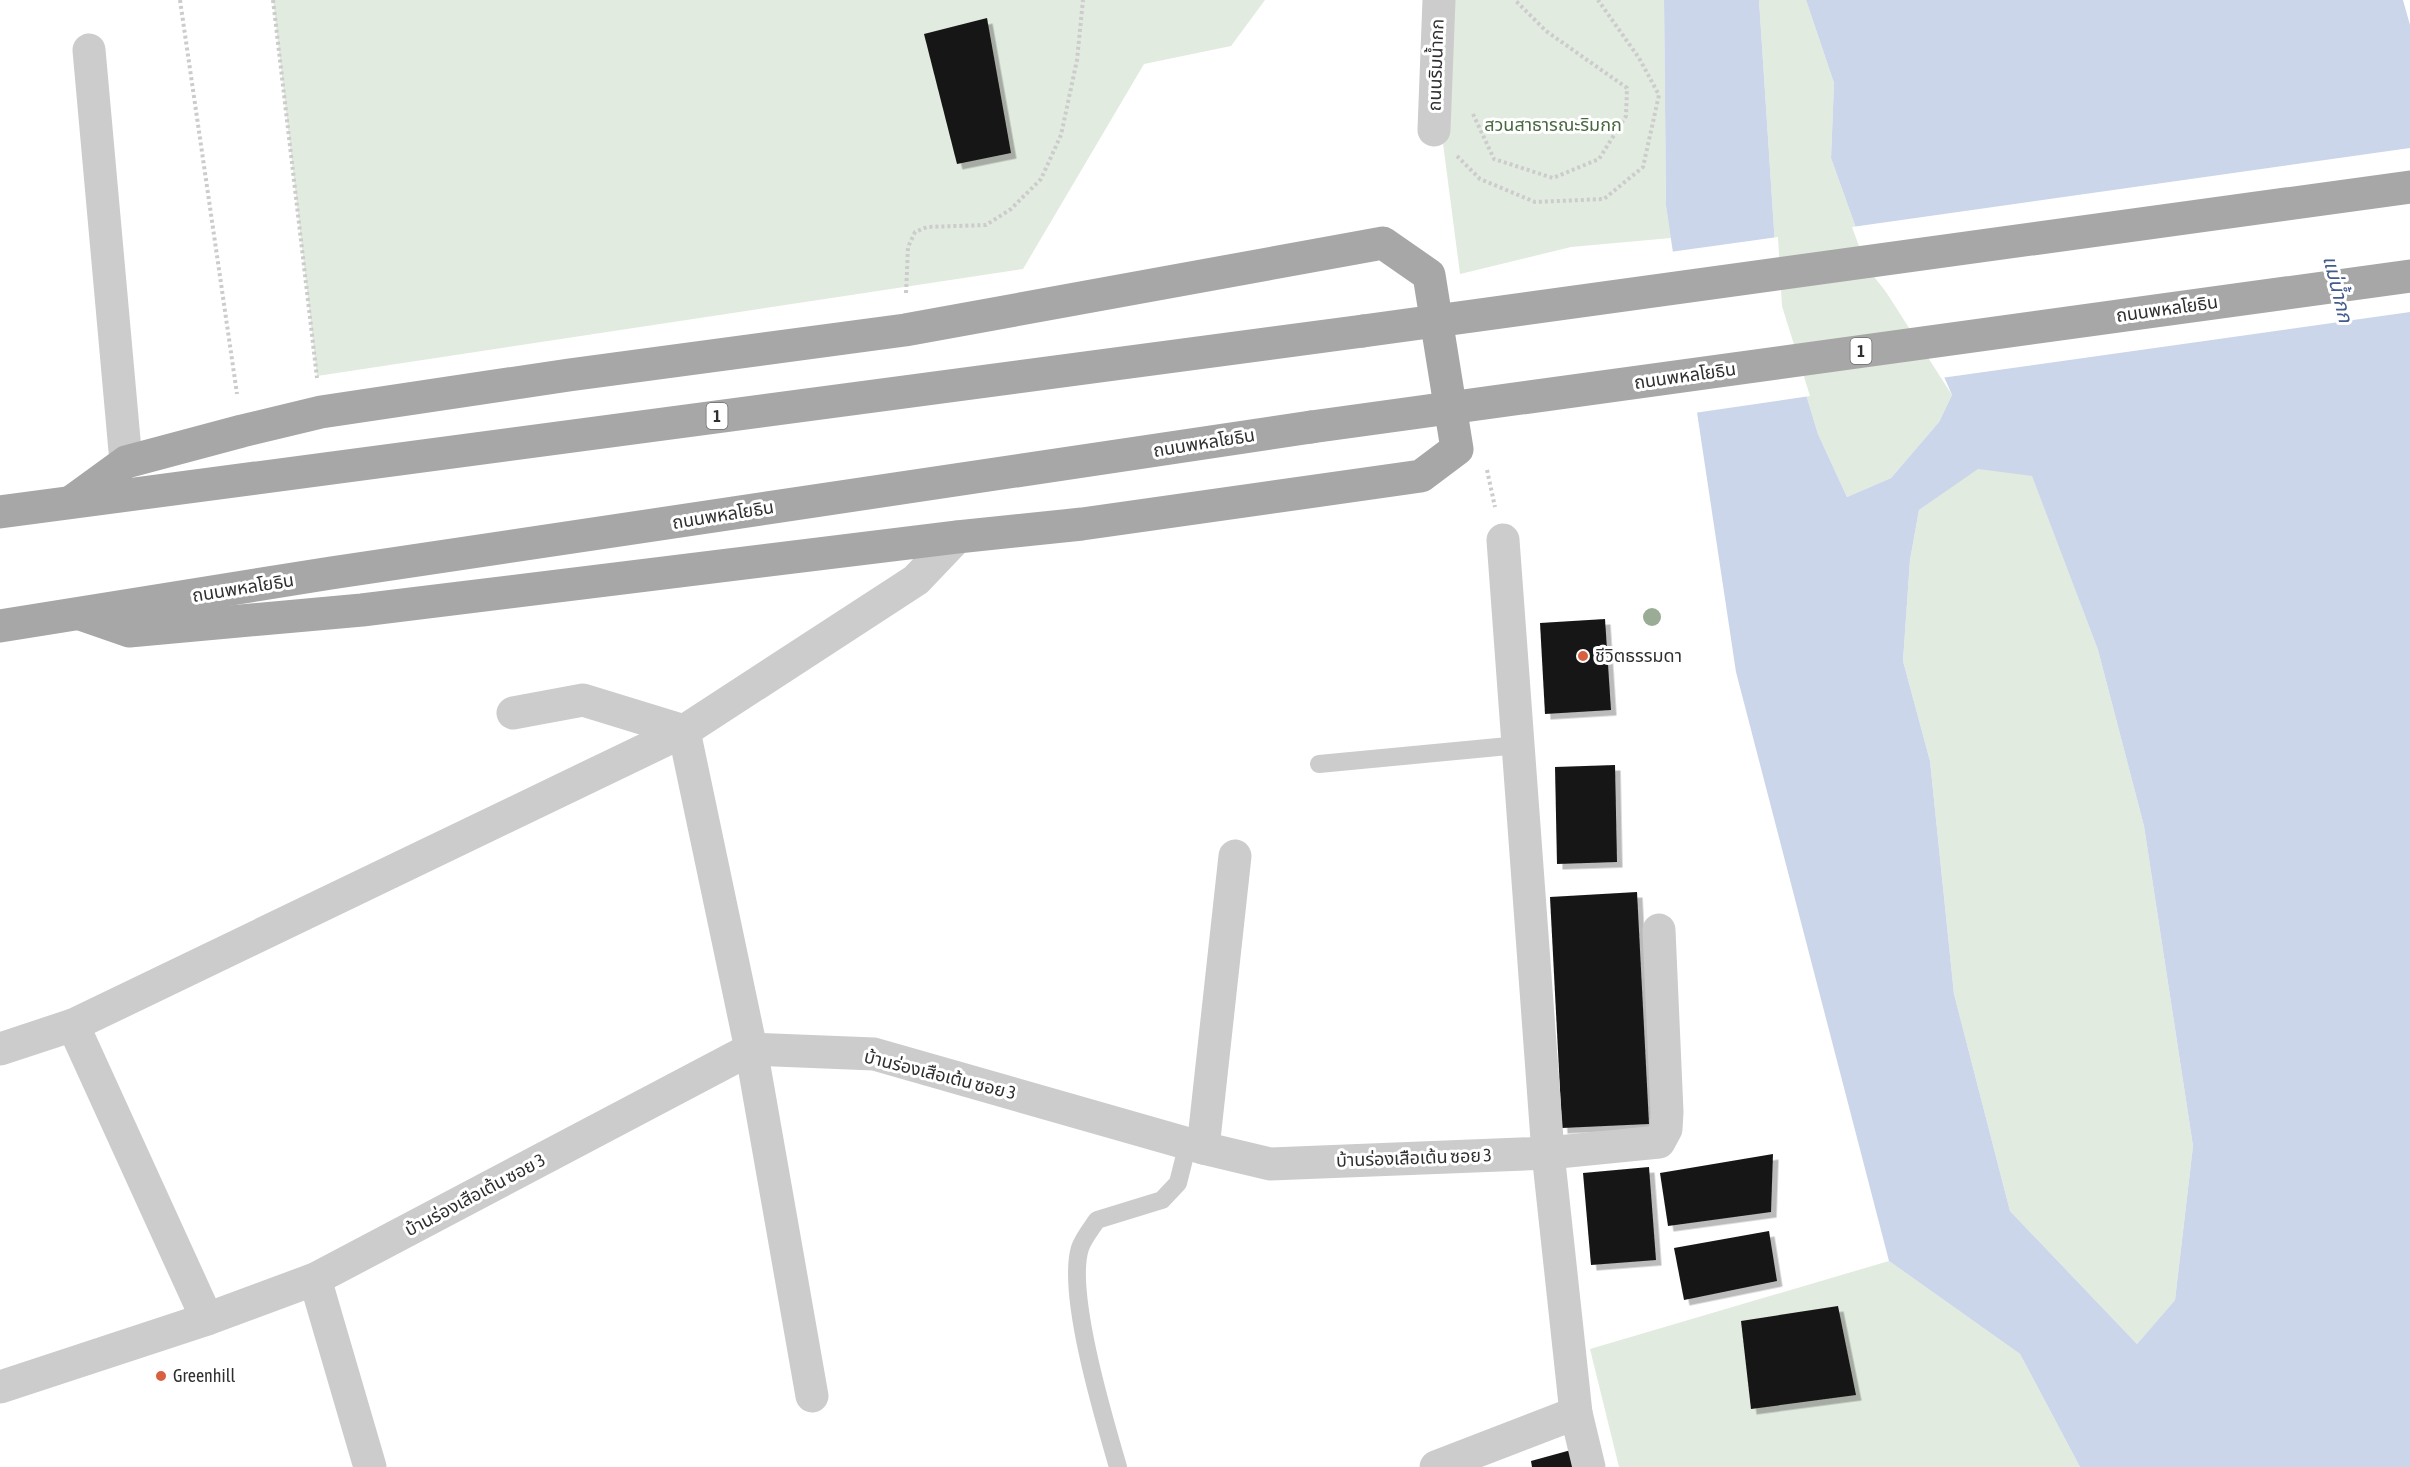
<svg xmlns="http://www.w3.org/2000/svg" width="2410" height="1467" viewBox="0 0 2410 1467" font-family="'Asap Condensed','Noto Sans Thai',sans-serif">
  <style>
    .green { fill: #e2ebdf }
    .water { fill: #ccd6ea; fill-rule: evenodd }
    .pier { fill: #fff }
    .building { fill: #161616; filter: url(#shadow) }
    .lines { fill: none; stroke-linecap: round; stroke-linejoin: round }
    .path { stroke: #ccc; stroke-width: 4; stroke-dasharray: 3 3; stroke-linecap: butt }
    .service { stroke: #ccc; stroke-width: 18 }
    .minor { stroke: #ccc; stroke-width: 33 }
    .primary { stroke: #a7a7a7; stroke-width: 33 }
    .primary-bridge { stroke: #a7a7a7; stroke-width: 33 }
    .tree { fill: #9aac96 }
    .poi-dot { fill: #d86040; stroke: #fff; stroke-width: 2 }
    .labels { text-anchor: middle; stroke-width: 6; stroke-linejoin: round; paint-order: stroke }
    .shield { fill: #fff; stroke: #6d6d6d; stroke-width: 1.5 }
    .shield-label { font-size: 16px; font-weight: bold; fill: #2f2f2f }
    .street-label { font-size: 18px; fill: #2f2f2f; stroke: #fff }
    .park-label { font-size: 18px; fill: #486840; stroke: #fff }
    .poi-label { font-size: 18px; fill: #2f2f2f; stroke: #fff; text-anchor: start }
    .water-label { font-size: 20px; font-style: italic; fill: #435b8c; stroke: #fff }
  </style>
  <defs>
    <filter id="shadow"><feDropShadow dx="5.5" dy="5.5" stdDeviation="0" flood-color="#0004"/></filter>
  </defs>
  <rect width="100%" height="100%" fill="#fff"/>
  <g class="green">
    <polygon points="273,0 1265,0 1231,46 1144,64 1023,269 317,376"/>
    <polygon points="1440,0 1664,0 1666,206 1671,238 1571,247 1460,274 1434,74"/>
    <polygon points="1759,0 1806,0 1834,83 1831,158 1870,267 1952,395 1939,422 1891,478 1847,497 1818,434 1779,306"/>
    <polygon points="1978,468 2032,475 2098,650 2144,826 2193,1146 2175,1300 2137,1344 2010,1211 1954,994 1930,761 1903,661 1910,560 1919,510"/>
    <polygon points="1889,1261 2020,1354 2080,1467 1619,1467 1590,1349"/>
  </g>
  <path class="water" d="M1664,0H1759L1779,306L1818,434L1847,497L1891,478L1939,422L1952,395L1928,340L1870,267L1831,158L1834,83L1806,0H2403L2410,25V1467H2080L2020,1354L1889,1261L1736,672L1666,206ZM1978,469L2032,476L2098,650L2144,826L2193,1146L2175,1300L2137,1344L2010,1211L1954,994L1930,761L1903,661L1910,560L1919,510Z"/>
  <g class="pier">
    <polygon points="2410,148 2410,312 1941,378 1926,342 1867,268 1852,227"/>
    <polygon points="1778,237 1782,306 1810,396 1694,413 1670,252"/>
  </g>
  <g class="building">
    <polygon points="987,18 1011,153 957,164 924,34"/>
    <polygon points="1605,619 1611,710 1545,714 1540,623"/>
    <polygon points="1615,765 1617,862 1557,864 1555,767"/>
    <polygon points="1637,892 1649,1124 1562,1128 1550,897"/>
    <polygon points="1773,1154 1771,1212 1668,1226 1660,1173"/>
    <polygon points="1649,1167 1656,1260 1591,1265 1583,1173"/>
    <polygon points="1769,1231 1777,1281 1684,1300 1674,1248"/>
    <polygon points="1838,1306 1856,1395 1751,1409 1741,1321"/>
    <polygon points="1571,1450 1575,1467 1532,1467 1531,1461"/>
  </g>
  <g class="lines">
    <g class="path">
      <polyline points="180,0 237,394"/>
      <polyline points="273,0 317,378"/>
      <polyline points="1473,114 1494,159 1553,178 1599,159 1626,116 1627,88 1546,31 1515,0"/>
      <polyline points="1457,156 1480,179 1535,202 1604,199 1643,167 1659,95 1639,58 1598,0"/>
      <polyline points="906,293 908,247 915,232 927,227 986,225 1011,209 1041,179 1061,135 1077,60 1083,0"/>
      <polyline points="1487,470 1495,507"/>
    </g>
    <g class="service">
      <polyline points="1319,764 1519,745"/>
      <path d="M1118,1467C1104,1419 1066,1293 1080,1248C1083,1239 1091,1229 1097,1220L1162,1200L1178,1183L1188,1143"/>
    </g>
    <g class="minor">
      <polyline points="89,50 126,462"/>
      <polyline points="1434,130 1439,0"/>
      <polyline points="1503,540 1548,1153 1576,1413 1589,1467"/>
      <polyline points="513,713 583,700 684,731 751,1049 812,1396"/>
      <polyline points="73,1025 207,1319"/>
      <polyline points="0,1049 73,1025 684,731 916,580 957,537"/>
      <polyline points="1203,1148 1235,856"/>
      <polyline points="315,1279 370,1467"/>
      <polyline points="0,1387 207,1319 315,1279 751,1049 874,1054 1203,1148 1270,1164 1548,1153 1659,1142 1666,1129 1667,1112 1659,930"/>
      <polyline points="1436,1467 1576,1413"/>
    </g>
    <g class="primary">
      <polyline points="71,502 126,462 242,431 321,412 569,375 905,330 1383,243 1429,275 1457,449 1421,476 1082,524 957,537 362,610 129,631 80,614"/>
      <polyline points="0,512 1363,331"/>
      <polyline points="0,626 331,573 1311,427"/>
    </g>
    <g class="primary-bridge">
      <polyline points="1363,331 2410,187"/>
      <polyline points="1311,427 2410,276"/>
    </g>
  </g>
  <circle class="tree" cx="1652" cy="617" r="9"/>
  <g class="poi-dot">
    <circle cx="1583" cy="656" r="6"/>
    <circle cx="161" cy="1376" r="6"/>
  </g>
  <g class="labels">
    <g class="shield">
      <rect x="1850.5" y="338" width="21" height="26" rx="4.5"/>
      <rect x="706.5" y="403" width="21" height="26" rx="4.5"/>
    </g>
    <g class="shield-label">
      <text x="1861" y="357">1</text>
      <text x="717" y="422">1</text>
    </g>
    <g class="street-label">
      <text transform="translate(1436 65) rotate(-88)" y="6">ถนนริมน้ำกก</text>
      <text transform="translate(2167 309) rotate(-8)" y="6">ถนนพหลโยธิน</text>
      <text transform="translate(1685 376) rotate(-8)" y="6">ถนนพหลโยธิน</text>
      <text transform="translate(1204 443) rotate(-9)" y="6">ถนนพหลโยธิน</text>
      <text transform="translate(723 515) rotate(-9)" y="6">ถนนพหลโยธิน</text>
      <text transform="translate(243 588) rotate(-9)" y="6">ถนนพหลโยธิน</text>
      <text transform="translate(940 1075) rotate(14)" y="6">บ้านร่องเสือเต้น ซอย 3</text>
      <text transform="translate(1414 1158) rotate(-2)" y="6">บ้านร่องเสือเต้น ซอย 3</text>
      <text transform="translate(475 1195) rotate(-28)" y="6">บ้านร่องเสือเต้น ซอย 3</text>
    </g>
    <g class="park-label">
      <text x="1553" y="131">สวนสาธารณะริมกก</text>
    </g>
    <g class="poi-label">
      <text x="1595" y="662">ชีวิตธรรมดา</text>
      <text x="173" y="1382">Greenhill</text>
    </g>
    <g class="water-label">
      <text transform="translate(2338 289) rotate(76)" y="7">แม่น้ำกก</text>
    </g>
  </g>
</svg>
